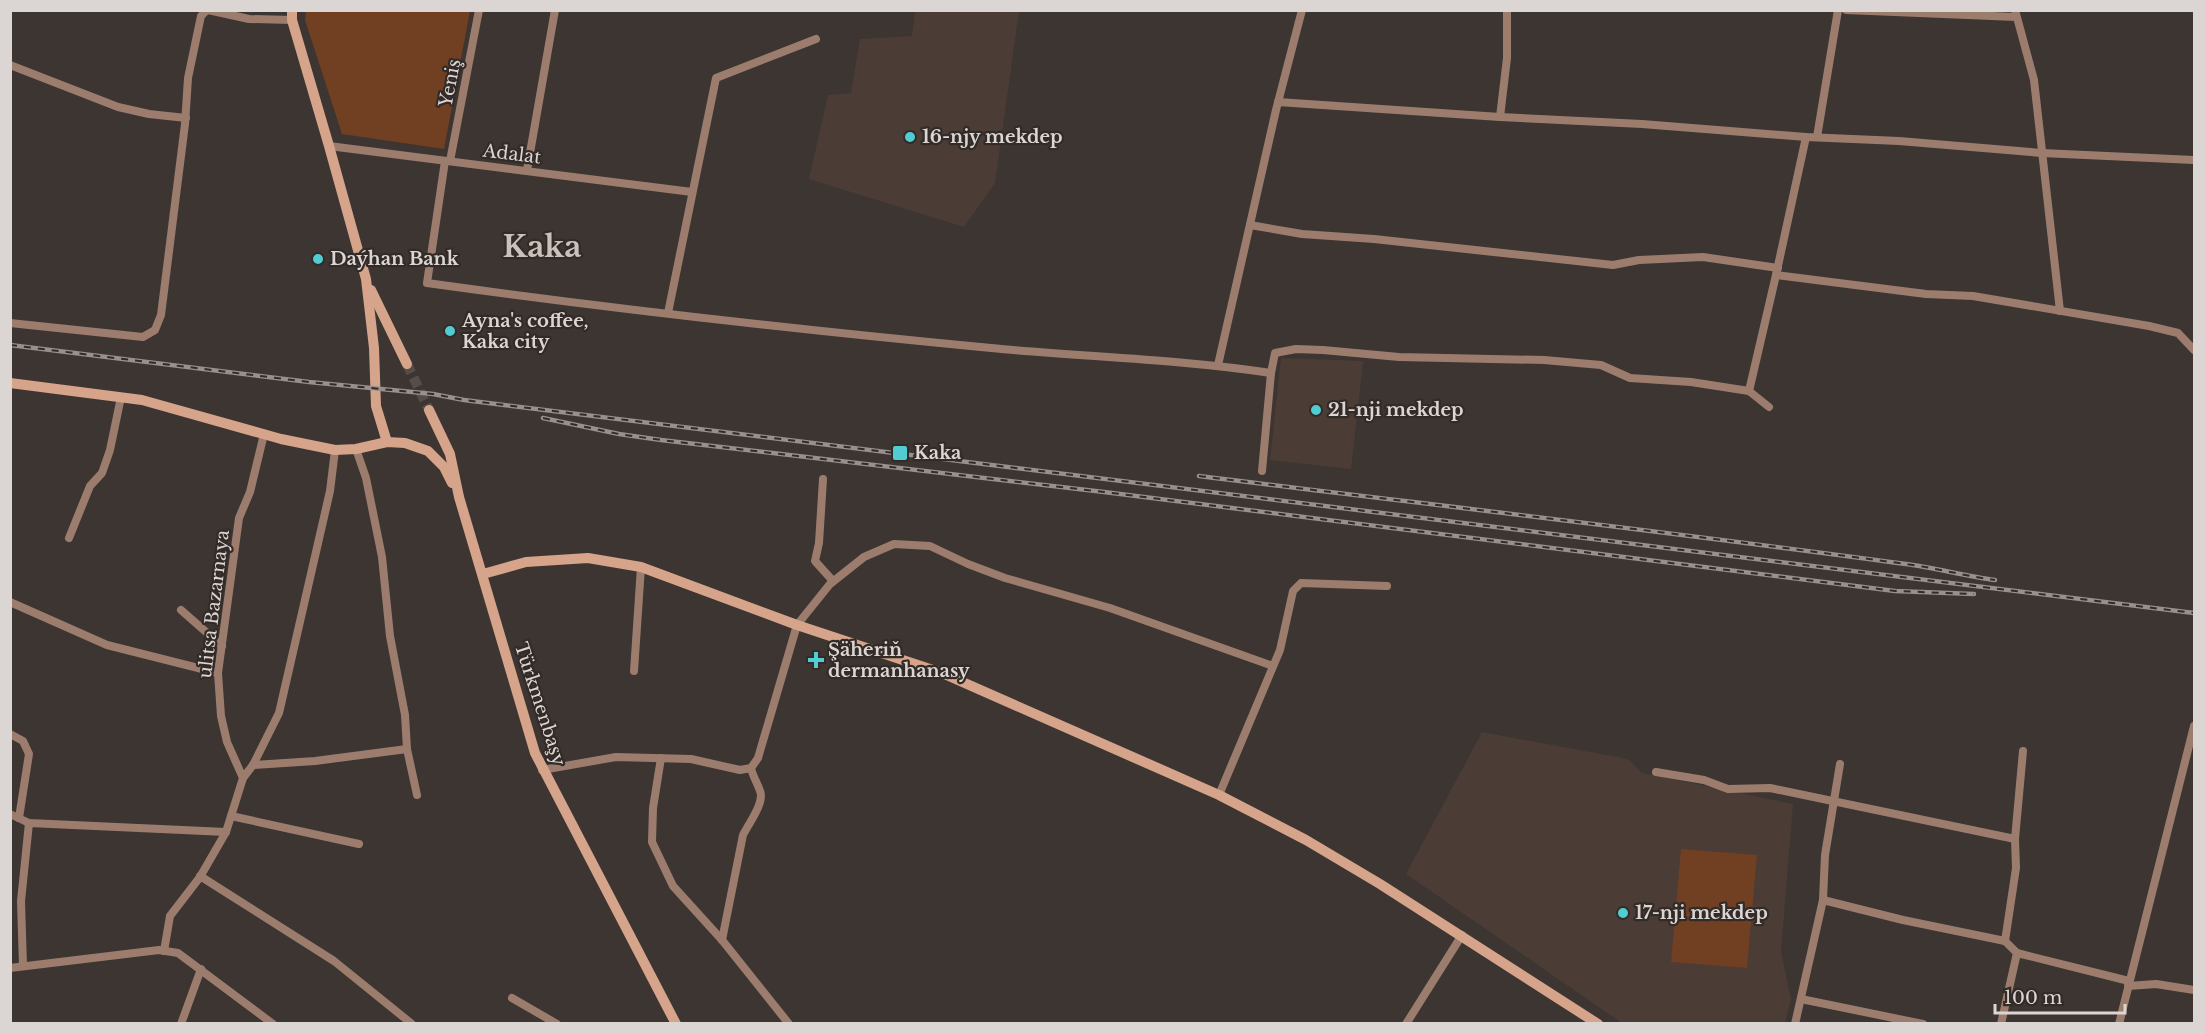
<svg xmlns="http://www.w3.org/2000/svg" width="2205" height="1034" viewBox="0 0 2205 1034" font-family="'Libre Baskerville',serif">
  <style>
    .built { fill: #4b3d35 }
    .green { fill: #713f21 }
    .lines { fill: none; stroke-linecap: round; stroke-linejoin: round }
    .secondary-tunnel { stroke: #554d49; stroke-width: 10; stroke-dasharray: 10 5; stroke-linecap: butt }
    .street { stroke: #9c7d6d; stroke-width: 8 }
    .secondary { stroke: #d6a48a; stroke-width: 10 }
    .rail-casing { stroke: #97908e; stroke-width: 4.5 }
    .rail { stroke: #332b27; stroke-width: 2; stroke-dasharray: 7; stroke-linecap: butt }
    .poi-dot { fill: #51ccd2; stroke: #332b27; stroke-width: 2 }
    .labels { text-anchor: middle; stroke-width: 4.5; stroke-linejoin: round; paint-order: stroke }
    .street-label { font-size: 18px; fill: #dbd5d3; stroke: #332b27 }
    .poi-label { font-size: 18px; font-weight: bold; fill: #dbd5d3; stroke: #332b27; text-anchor: start }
    .town-label { font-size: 30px; font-weight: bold; fill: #cbc1bc; stroke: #332b27 }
  </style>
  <rect width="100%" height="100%" fill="#3d3531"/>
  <g class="built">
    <polygon points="915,11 1019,11 995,183 964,227 809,179 828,95 851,93 860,39 912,36"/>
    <polygon points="1281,358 1363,361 1351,469 1270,460"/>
    <polygon points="1482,732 1628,759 1642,773 1793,804 1781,951 1791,999 1785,1023 1622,1023 1406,874"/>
  </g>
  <g class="green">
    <polygon points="306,11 470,11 444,149 342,134 305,20"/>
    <polygon points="1681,849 1757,855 1747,968 1671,962"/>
  </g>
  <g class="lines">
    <polyline class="secondary-tunnel" points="407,364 429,410"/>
    <g class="street">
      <polyline points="208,10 249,19 292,20"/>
      <polyline points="1846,10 2016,17"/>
      <polyline points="2015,10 2034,80 2060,311"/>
      <polyline points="10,65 118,107 149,114 186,118"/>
      <polyline points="1278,102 1500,117 1642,124 1806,137 1899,141 2042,153 2194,160"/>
      <polyline points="1500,117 1507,58 1507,10"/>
      <polyline points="1817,137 1838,10"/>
      <polyline points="329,146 692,192"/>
      <path d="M445,161L427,283C614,309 802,330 991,348C1084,357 1178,359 1271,373L1262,471"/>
      <polyline points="450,161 479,10"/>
      <polyline points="527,170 555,10"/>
      <polyline points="1250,225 1302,234 1374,239 1613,265 1639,260 1703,257 1778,268"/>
      <polyline points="1776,275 1926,294 1973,296 2149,326 2178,333 2194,350"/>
      <polyline points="668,313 716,78 816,39"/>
      <polyline points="10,323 143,337 155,330 161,315 185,124 188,78 201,16 207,10"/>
      <polyline points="1218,365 1276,110 1302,10"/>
      <polyline points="1271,373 1275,353 1296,349 1323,350 1399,357 1544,360 1601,365 1630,378 1691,382 1749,391 1769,407"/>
      <polyline points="1749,391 1776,275 1806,137"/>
      <polyline points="356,449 366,478 382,557 390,636 405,715 407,749 417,795"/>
      <polyline points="823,479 819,543 815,561 833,581"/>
      <polyline points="69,538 90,486 102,473 110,450 121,397"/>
      <polyline points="10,602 107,645 218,673"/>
      <polyline points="181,610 222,646"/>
      <polyline points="634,671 641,567"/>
      <polyline points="10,734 23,741 29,754 19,818"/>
      <polyline points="661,758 653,808 652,842 673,886 722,940 789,1024"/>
      <polyline points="253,765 315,761 407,749"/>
      <polyline points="542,770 616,757 691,759 740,770 751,768 758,758 797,625 830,584 864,557 894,544 930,546 968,564 1005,578 1110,608 1273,666"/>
      <polyline points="1656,772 1704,780 1728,789 1770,788 2015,839"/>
      <polyline points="243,778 227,742 221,716 218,673 239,518 250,492 264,434"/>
      <polyline points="1219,795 1280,650 1293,591 1301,583 1387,586"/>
      <polyline points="10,814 29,823 226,832"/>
      <polyline points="231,816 359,844"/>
      <polyline points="200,876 334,961 412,1024"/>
      <polyline points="1823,900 1903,920 2005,941 2017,953 2129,981"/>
      <path d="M722,940L743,835C749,823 765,802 760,791C757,782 753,777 751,768"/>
      <polyline points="2005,941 2016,868 2015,839 2023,751"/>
      <polyline points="164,951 170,916 200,877 226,832 243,778 253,765 279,713 330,491 335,450"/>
      <polyline points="23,966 21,901 29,823"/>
      <polyline points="10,968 159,950 178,953 273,1024"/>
      <polyline points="2128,986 2156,984 2194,990"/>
      <polyline points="512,998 557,1024"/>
      <polyline points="1801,999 1923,1024"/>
      <polyline points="181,1024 201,969"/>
      <polyline points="1406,1024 1462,935"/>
      <polyline points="1795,1024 1823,900 1825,855 1840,764"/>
      <polyline points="2001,1024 2017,953"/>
      <polyline points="2119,1024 2194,726"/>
    </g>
    <g class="secondary">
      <polyline points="292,10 292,20 329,146 366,279 374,348 376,406 387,442"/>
      <polyline points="371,290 407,364"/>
      <polyline points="10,383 142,400 281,439 335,450 356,449 387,442 405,443 428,451 444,467 452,483"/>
      <polyline points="429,410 450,454 459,497 535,753 676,1024"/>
      <polyline points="483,574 526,562 588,558 641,567 797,625 942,673 1219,795 1306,840 1380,884 1598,1024"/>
    </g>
    <g class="rail-casing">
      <g id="rail">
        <polyline points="10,345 309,382 433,394 464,400 2194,613"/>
        <polyline points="543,418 619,434 661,440 1104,492 1895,591 1974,594"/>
        <path d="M1199,476C1434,505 1670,532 1906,564C1936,568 1965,576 1995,580"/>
      </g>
    </g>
    <use href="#rail" class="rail"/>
  </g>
  <g class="poi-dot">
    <circle cx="910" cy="137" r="6"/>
    <circle cx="318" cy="259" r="6"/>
    <circle cx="450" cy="331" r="6"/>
    <circle cx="1316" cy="410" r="6"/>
    <rect x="892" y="445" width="16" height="16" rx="3"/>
    <path d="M813 651h6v6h6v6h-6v6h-6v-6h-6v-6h6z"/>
    <circle cx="1623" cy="913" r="6"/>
  </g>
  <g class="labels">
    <g class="street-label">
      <text transform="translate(450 83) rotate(-79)" y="6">Yeniş</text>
      <text transform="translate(512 154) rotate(7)" y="6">Adalat</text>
      <text transform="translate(214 604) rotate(-83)" y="6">ulitsa Bazarnaya</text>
      <text transform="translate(540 704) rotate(72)" y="6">Türkmenbaşy</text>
    </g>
    <g class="poi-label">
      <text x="922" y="143">16-njy mekdep</text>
      <text x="330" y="265">Daýhan Bank</text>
      <text x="462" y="327">Ayna's coffee,<tspan x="462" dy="21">Kaka city</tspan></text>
      <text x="1328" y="416">21-nji mekdep</text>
      <text x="914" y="459">Kaka</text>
      <text x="828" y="656">Şäheriň<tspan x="828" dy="21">dermanhanasy</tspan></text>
      <text x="1635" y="919">17-nji mekdep</text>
    </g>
    <g class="town-label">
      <text x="542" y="257">Kaka</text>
    </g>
  </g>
  <rect width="2205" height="1034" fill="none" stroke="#dbd5d3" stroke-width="24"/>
  <path d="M1995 1004v9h130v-9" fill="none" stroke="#dbd5d3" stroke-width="3"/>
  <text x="2004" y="1004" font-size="18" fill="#dbd5d3" stroke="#332b27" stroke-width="4.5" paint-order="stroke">100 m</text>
</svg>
